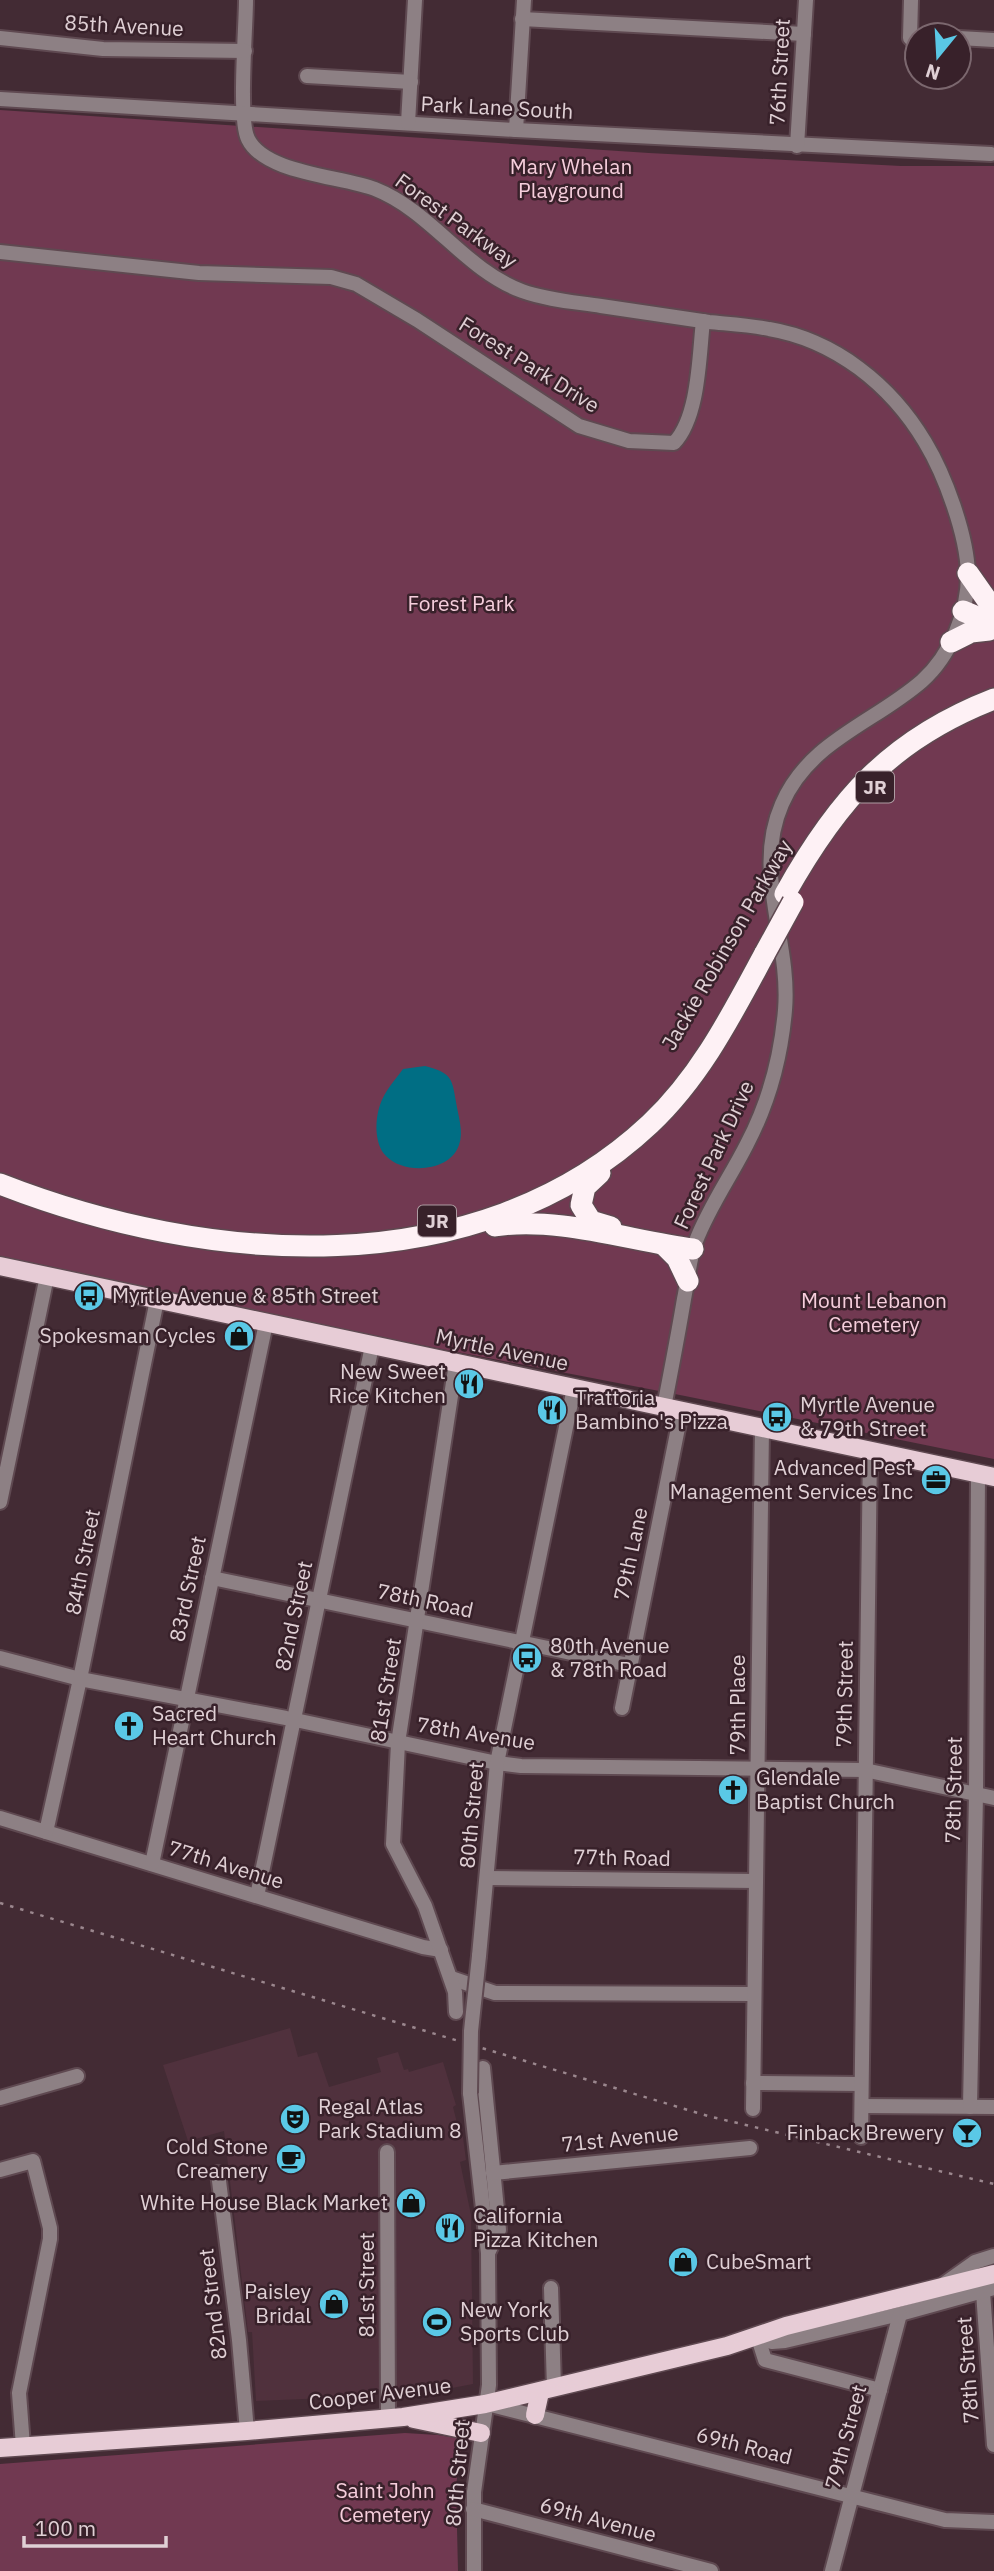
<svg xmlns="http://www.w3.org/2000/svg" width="994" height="2571" viewBox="0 0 994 2571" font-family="'IBM Plex Sans',sans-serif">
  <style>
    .built { fill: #50313d }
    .green { fill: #713951 }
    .water { fill: #006e84 }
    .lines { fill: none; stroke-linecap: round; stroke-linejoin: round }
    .minor-casing { stroke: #5f4951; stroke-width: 18 }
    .major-casing { stroke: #5f4951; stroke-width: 21 }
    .highway-casing { stroke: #5f4951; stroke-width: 24 }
    .minor { stroke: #8d8084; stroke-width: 14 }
    .major { stroke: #e7ccd6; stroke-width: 18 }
    .highway { stroke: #fef1f5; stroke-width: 21 }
    .rail { stroke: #9b878e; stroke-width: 2.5; stroke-dasharray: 3.5 7; stroke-linecap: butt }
    .minor-bridge-casing { stroke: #5f4951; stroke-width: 18; stroke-linecap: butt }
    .highway-bridge-casing { stroke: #5f4951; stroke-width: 24; stroke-linecap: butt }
    .minor-bridge { stroke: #8d8084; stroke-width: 14 }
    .highway-bridge { stroke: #fef1f5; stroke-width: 21 }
    .labels { text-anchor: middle; stroke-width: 5; stroke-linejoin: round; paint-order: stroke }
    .shield { fill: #38212a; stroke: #ae9ca2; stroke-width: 2 }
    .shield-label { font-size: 19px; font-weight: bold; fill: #e0d0d5 }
    .street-label { font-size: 21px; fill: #e0d0d5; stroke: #38212a }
    .park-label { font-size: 21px; fill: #f6cedc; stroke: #38212a }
    .poi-label { font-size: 21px; fill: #e0d0d5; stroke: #38212a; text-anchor: start }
  </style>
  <rect width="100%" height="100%" fill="#432b34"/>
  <polygon class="built" points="290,2028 298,2057 317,2052 329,2087 381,2072 377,2058 398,2052 404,2070 408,2069 409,2072 443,2062 456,2105 453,2107 457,2123 461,2122 466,2160 460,2162 471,2215 473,2384 399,2398 399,2389 374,2389 374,2396 256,2401 252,2332 248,2332 224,2131 188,2141 163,2065"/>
  <g class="green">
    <polygon points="0,110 649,153 901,166 994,166 994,1459 685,1396 48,1273 0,1260"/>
    <polygon points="405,2433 438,2435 462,2439 456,2486 458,2571 0,2571 0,2464"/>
  </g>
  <path class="water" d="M425,1066C451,1073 452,1077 456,1102C458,1115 464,1132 459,1145C450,1172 404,1175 386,1156C374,1144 375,1119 380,1105C384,1092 395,1080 403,1069Z"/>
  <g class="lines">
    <g class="minor-casing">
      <g id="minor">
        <path d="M246,0C246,28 238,119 248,139C265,174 342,176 375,189C431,211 465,270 522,291C547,300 575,302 601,306C637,311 673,317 709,322C729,324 749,325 769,329C835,340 891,385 925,442C945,475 967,535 968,574C968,612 951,655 922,681C874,723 809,741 782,804C752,872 791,940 785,1010C781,1057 769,1102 747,1144C731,1176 709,1207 696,1241C689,1259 688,1280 684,1299C678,1335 671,1371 664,1407"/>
        <polyline points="911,0 910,38 917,44"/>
        <polyline points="522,19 804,34"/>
        <polyline points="0,38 103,49 245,51"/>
        <polyline points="959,38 994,40"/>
        <polyline points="307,76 411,82"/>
        <polyline points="0,99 516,130 991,154"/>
        <polyline points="408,123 415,0"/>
        <polyline points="516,130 524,0"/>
        <polyline points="797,146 806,0"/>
        <path d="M0,252L199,273L331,277L356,284L417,320L579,426L629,441L674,443C699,417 699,356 703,321"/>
        <polyline points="0,1502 47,1276"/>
        <polyline points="212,1578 629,1665"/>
        <polyline points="0,1658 80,1679 286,1718 497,1763 521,1766 865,1770 994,1798"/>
        <polyline points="622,1708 679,1423 677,1410"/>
        <polyline points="0,1818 423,1947 441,1950"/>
        <polyline points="46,1832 80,1679 157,1300"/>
        <polyline points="152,1864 266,1323"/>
        <polyline points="487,1878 756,1881"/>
        <polyline points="257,1896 372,1346"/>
        <polyline points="479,1956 497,1763 574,1388"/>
        <polyline points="451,1978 495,1993 754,1994"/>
        <polyline points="456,2012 455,1992 425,1906 393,1844 398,1743 456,1363"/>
        <polyline points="483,2068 499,2230 489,2251"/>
        <polyline points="753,2083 861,2084"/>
        <polyline points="470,2093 488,2253 489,2385 474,2492 474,2571"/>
        <polyline points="0,2098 77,2076"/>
        <polyline points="862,2106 994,2107"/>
        <polyline points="970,2107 976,1794 978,1473"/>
        <polyline points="753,2109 762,1428"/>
        <polyline points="861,2137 870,1451"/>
        <polyline points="387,2152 388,2418"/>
        <polyline points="0,2170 33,2161 50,2228 50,2239 19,2393 23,2446"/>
        <polyline points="218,2173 239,2340 247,2431"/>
        <polyline points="493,2173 750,2148"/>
        <polyline points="944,2284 975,2262 994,2256"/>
        <polyline points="551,2288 554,2388"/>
        <polyline points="983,2292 994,2445"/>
        <polyline points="758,2338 772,2342 785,2341 900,2314 994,2288"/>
        <polyline points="758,2338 765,2360 880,2390"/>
        <polyline points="487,2404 945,2520 994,2522"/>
        <polyline points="473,2509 711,2571"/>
        <polyline points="832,2571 900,2314"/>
      </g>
    </g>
    <g class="major-casing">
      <g id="major">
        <polyline points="0,1266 994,1477"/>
        <polyline points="535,2415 540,2392"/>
        <polyline points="414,2419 481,2433"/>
        <polyline points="0,2448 247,2431 403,2417 485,2404 727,2346 786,2326 994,2274"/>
      </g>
    </g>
    <g class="highway-casing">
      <g id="highway">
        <polyline points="968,573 994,610"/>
        <polyline points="963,611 994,624"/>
        <polyline points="951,642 971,632 989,630"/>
        <path d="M785,894C838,799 891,739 994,699"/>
        <polyline points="600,1173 585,1187 581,1205 591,1221 611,1227"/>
        <path d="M0,1184C207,1265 476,1287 650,1124C701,1076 732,1014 765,953"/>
        <path d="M495,1226C557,1216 631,1241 693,1249"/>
        <polyline points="664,1245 677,1258 688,1281"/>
      </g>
    </g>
    <use href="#minor" class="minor"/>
    <use href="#major" class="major"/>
    <use href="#highway" class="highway"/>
    <polyline class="rail" points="0,1903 708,2116 994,2184"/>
    <g class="minor-bridge-casing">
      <polyline id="minor-bridge" points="470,2093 471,2031 479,1956"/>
    </g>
    <g class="highway-bridge-casing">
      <polyline id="highway-bridge" points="765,953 793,902"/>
    </g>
    <use href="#minor-bridge" class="minor-bridge"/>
    <use href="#highway-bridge" class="highway-bridge"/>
  </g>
  <defs>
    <g id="bus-disc" transform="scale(1.575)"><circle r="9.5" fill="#5ac8e6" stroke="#38212a"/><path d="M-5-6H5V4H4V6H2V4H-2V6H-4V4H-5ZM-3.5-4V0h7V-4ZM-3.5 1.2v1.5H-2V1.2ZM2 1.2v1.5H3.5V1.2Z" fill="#111"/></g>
    <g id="shop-disc" transform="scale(1.575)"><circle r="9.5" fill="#5ac8e6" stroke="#38212a"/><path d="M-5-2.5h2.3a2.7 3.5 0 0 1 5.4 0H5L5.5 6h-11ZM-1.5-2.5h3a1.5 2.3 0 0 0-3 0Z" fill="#111"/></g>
    <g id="restaurant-disc" transform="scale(1.575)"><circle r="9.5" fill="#5ac8e6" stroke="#38212a"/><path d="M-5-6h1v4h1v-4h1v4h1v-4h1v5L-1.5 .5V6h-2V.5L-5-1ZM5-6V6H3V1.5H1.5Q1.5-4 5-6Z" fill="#111"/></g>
    <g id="office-disc" transform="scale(1.575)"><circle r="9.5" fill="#5ac8e6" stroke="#38212a"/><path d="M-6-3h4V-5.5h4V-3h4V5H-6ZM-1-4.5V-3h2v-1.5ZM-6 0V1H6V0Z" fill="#111"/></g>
    <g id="church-disc" transform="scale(1.575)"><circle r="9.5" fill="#5ac8e6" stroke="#38212a"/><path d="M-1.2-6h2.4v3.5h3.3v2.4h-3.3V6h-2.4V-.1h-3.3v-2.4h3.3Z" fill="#111"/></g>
    <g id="theatre-disc" transform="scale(1.575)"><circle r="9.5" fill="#5ac8e6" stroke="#38212a"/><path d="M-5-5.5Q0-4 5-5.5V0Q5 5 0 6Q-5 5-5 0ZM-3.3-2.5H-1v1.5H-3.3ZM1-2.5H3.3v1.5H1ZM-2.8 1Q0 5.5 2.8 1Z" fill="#111"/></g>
    <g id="bar-disc" transform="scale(1.575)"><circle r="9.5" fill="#5ac8e6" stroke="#38212a"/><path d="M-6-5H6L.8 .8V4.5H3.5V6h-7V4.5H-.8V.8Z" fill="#111"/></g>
    <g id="cafe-disc" transform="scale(1.575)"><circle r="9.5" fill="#5ac8e6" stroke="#38212a"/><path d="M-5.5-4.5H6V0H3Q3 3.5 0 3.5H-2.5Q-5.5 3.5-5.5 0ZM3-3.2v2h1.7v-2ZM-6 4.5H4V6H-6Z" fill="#111"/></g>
    <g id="stadium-disc" transform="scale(1.575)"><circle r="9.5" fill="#5ac8e6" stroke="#38212a"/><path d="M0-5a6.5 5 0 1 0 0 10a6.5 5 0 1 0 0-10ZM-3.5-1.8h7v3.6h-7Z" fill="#111"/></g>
  </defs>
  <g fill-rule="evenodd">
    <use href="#bus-disc" x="89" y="1296"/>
    <use href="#shop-disc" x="239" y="1336"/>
    <use href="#restaurant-disc" x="469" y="1384"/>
    <use href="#restaurant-disc" x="552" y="1410"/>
    <use href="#bus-disc" x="777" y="1417"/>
    <use href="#office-disc" x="936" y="1480"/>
    <use href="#bus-disc" x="527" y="1658"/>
    <use href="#church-disc" x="129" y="1726"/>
    <use href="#church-disc" x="733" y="1790"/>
    <use href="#theatre-disc" x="295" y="2119"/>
    <use href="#bar-disc" x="967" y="2133"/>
    <use href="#cafe-disc" x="291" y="2159"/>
    <use href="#shop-disc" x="411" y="2203"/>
    <use href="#restaurant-disc" x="450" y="2228"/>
    <use href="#shop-disc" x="683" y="2262"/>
    <use href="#shop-disc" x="334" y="2304"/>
    <use href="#stadium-disc" x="437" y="2322"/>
  </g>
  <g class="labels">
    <g class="shield">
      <rect x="856" y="771.5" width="38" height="31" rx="5"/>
      <rect x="418" y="1205.5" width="38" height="31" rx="5"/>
    </g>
    <g class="shield-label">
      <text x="875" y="794">JR</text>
      <text x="437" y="1228">JR</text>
    </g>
    <g class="street-label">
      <text transform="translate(124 26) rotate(3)" y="7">85th Avenue</text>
      <text transform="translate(780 72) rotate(-87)" y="7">76th Street</text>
      <text transform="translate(497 108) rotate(3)" y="7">Park Lane South</text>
      <text transform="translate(456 221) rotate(36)" y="7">Forest Parkway</text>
      <text transform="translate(529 365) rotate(32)" y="7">Forest Park Drive</text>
      <text transform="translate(727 945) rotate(-60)" y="7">Jackie Robinson Parkway</text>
      <text transform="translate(714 1155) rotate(-65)" y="7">Forest Park Drive</text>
      <text transform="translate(502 1350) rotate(12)" y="7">Myrtle Avenue</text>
      <text transform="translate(631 1554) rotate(-78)" y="7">79th Lane</text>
      <text transform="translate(83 1562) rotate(-79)" y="7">84th Street</text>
      <text transform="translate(188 1589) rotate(-78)" y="7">83rd Street</text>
      <text transform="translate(425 1601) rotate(12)" y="7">78th Road</text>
      <text transform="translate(294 1616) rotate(-78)" y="7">82nd Street</text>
      <text transform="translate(386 1690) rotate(-81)" y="7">81st Street</text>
      <text transform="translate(845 1694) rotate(-89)" y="7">79th Street</text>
      <text transform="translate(738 1705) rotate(-90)" y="7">79th Place</text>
      <text transform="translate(476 1734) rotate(9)" y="7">78th Avenue</text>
      <text transform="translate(954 1790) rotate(-89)" y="7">78th Street</text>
      <text transform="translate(472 1815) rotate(-85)" y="7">80th Street</text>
      <text transform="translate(622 1858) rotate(1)" y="7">77th Road</text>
      <text transform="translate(226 1865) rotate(17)" y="7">77th Avenue</text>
      <text transform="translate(620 2139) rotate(-6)" y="7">71st Avenue</text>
      <text transform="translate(367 2285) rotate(-90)" y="7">81st Street</text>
      <text transform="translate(213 2304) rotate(-97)" y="7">82nd Street</text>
      <text transform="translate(968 2370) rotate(-94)" y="7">78th Street</text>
      <text transform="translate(380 2394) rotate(-7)" y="7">Cooper Avenue</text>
      <text transform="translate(846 2437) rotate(-75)" y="7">79th Street</text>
      <text transform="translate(744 2446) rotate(14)" y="7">69th Road</text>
      <text transform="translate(458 2473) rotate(-85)" y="7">80th Street</text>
      <text transform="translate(598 2520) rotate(15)" y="7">69th Avenue</text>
    </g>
    <g class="park-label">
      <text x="571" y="174">Mary Whelan<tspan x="571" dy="24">Playground</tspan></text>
      <text x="461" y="611">Forest Park</text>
      <text x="874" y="1308">Mount Lebanon<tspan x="874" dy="24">Cemetery</tspan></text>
      <text x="385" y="2498">Saint John<tspan x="385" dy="24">Cemetery</tspan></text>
    </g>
    <g class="poi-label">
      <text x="112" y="1303">Myrtle Avenue &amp; 85th Street</text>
      <text x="216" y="1343" text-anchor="end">Spokesman Cycles</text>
      <text x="446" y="1379" text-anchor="end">New Sweet<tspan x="446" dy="24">Rice Kitchen</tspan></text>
      <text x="575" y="1405">Trattoria<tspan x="575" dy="24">Bambino's Pizza</tspan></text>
      <text x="800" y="1412">Myrtle Avenue<tspan x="800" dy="24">&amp; 79th Street</tspan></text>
      <text x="913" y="1475" text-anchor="end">Advanced Pest<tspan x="913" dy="24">Management Services Inc</tspan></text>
      <text x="550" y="1653">80th Avenue<tspan x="550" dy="24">&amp; 78th Road</tspan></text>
      <text x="152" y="1721">Sacred<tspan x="152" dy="24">Heart Church</tspan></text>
      <text x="756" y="1785">Glendale<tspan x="756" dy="24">Baptist Church</tspan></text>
      <text x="318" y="2114">Regal Atlas<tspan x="318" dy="24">Park Stadium 8</tspan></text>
      <text x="944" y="2140" text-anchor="end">Finback Brewery</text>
      <text x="268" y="2154" text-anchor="end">Cold Stone<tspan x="268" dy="24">Creamery</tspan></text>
      <text x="388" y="2210" text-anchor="end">White House Black Market</text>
      <text x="473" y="2223">California<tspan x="473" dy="24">Pizza Kitchen</tspan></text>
      <text x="706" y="2269">CubeSmart</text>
      <text x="311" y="2299" text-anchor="end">Paisley<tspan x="311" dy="24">Bridal</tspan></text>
      <text x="460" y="2317">New York<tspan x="460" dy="24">Sports Club</tspan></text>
    </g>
  </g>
  <g transform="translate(938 56) rotate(198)"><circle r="33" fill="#38212a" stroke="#7b676e" stroke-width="2"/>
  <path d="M0-5L12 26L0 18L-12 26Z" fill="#5ac8e6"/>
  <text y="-10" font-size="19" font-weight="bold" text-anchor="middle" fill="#e0d0d5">N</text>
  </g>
  <path d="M24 2536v10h142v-10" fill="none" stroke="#e0d0d5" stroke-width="3.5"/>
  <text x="35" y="2536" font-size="21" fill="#e0d0d5" stroke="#38212a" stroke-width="5" paint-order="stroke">100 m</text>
</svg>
